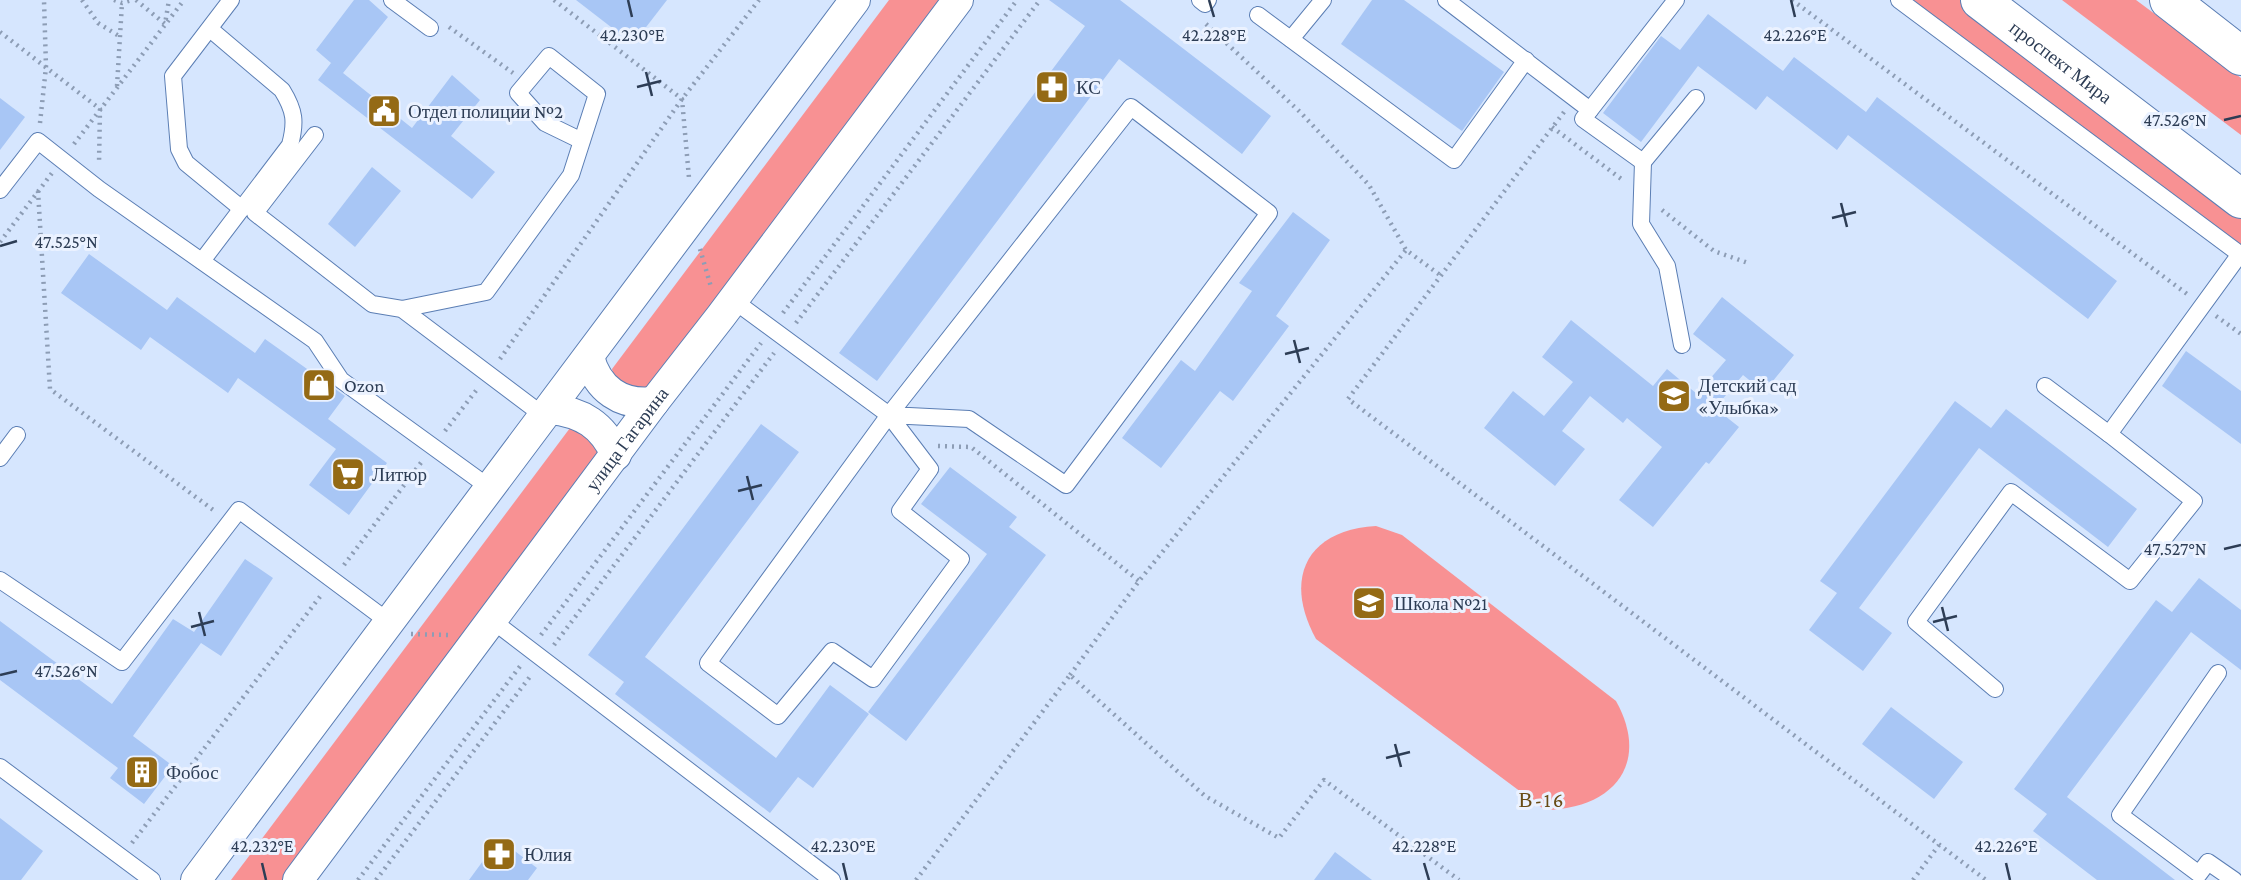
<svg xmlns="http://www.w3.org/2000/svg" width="2241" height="880" viewBox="0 0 2241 880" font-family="'Crimson Pro',serif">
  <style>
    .green { fill: #f89193 }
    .building { fill: #a8c6f5 }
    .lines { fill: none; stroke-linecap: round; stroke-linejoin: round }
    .service-casing { stroke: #5b7eb4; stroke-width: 18 }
    .minor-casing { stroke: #5b7eb4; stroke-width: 32 }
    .secondary-casing { stroke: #5b7eb4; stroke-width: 40 }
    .path { stroke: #8d9db5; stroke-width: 4.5; stroke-dasharray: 2 5; stroke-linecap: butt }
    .service { stroke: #fff; stroke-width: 16 }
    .minor { stroke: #fff; stroke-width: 30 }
    .secondary { stroke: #fff; stroke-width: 38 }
    .ticks { fill: none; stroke: #2d3d55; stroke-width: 2.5 }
    .labels { text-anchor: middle; stroke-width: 6; stroke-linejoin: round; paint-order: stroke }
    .street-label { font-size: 19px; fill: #2d3d55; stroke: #ebf2ff }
    .poi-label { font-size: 19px; fill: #2d3d55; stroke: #ebf2ff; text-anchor: start }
    .neighbourhood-label { font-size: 21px; letter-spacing: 2px; fill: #694c15; stroke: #ebf2ff }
    .ticks-label { font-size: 18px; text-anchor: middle; fill: #2d3d55; stroke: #ebf2ff; stroke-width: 6; stroke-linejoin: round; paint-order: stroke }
  </style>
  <rect width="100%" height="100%" fill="#d6e6fe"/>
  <g class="green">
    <polygon points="889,0 946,0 652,392 641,395 615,380 612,369"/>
    <polygon points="1905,0 1973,0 2241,204 2241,249"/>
    <polygon points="2062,0 2136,0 2241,78 2241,135"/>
    <polygon points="570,428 586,430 603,447 287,880 231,880"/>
    <path d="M1376,526L1402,535L1616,701C1651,764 1613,809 1545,810L1316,639C1283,579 1306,530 1376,526Z"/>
  </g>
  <g class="building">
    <polygon points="354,0 369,0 388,17 343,73 412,128 452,75 480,100 451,136 495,172 472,199 318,80 331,63 338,69 316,50"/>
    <polygon points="576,0 667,0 633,44"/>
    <polygon points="1049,0 1120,0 1271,116 1242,154 1119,59 877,381 839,353 1085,26"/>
    <polygon points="1372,0 1404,0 1504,72 1462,131 1341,44"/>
    <polygon points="1708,14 1783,71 1794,57 1866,112 1877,97 2117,281 2088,319 1848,135 1837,150 1767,96 1756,110 1698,66 1641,142 1603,113 1661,36 1680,50"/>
    <polygon points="0,98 25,117 0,150"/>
    <polygon points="372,167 401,191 355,247 328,224"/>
    <polygon points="1293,212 1330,240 1276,316 1289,326 1233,401 1220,391 1161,468 1122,438 1181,360 1195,371 1252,291 1239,283"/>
    <polygon points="89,254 167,310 177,297 255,353 265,339 345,396 328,419 387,463 349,515 309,485 336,449 238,378 228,393 150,337 141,350 61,293"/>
    <polygon points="1722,297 1794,355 1764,392 1743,375 1715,408 1739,427 1709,464 1706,462 1653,527 1619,500 1662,447 1627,418 1623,423 1590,396 1562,431 1585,449 1555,486 1484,428 1513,391 1544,416 1573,382 1542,357 1571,320 1653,386 1667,369 1697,394 1726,360 1693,334"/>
    <polygon points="2186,351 2241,391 2241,444 2162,386"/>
    <polygon points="1955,401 1991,428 2006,409 2137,509 2108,547 1979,448 1859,608 1892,633 1863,671 1809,630 1837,593 1820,581"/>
    <polygon points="761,424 799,452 645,657 776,758 830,685 869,714 813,788 798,777 770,813 615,694 624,682 588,655"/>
    <polygon points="950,467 1017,517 1009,527 1046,555 906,741 868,712 987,554 921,504"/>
    <polygon points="245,559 273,578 221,656 201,643 133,736 173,766 144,804 110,778 118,768 0,680 0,621 112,704 173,619 194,632"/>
    <polygon points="2199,578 2241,610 2241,670 2191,632 2067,797 2175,880 2097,880 2033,831 2047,814 2014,789 2156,600 2172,612"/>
    <polygon points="1891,707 1963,762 1934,799 1862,744"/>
    <polygon points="0,818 43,851 21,880 0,880"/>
    <polygon points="499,839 537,868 528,880 469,880"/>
    <polygon points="1335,852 1372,880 1314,880"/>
  </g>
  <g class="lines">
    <g class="service-casing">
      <g id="service">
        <polyline points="231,0 173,76 179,149 186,163 242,209"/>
        <polyline points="392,0 430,28"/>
        <polyline points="1200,0 1205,4 1208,0"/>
        <polyline points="1446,0 1590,110"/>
        <polyline points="1676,0 1583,119 1643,162 1696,98"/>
        <polyline points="1899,0 2241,255"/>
        <polyline points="1258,15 1454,160 1526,60"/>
        <polyline points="1291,39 1323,0"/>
        <polyline points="315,135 255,213 372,304 402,309 544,416"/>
        <polyline points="1643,162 1641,224 1667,266 1682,345"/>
        <polyline points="0,190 38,141 99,189 315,341 341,380 490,488"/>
        <path d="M202,261L290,145C296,122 295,111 282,90L210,29"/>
        <polyline points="733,300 889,415 930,469 900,511 961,559 873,679 832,651 778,716 708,663 889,415 1131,107 1269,213 1066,485 969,419 889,415"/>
        <polyline points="402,309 486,292 571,175 597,94 549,56 518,93 545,123 582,141"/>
        <polyline points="2045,386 2109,434"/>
        <polyline points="0,458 17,435"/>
        <polyline points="0,580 122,662 239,510 389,622"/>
        <polyline points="493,621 832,880"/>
        <polyline points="2218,673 2120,815 2199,874 2208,862 2234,880"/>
        <polyline points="1995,689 1916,622 2011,492 2130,581 2194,501 2109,434 2240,254"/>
        <polyline points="0,767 152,880"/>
      </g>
    </g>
    <g class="minor-casing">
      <g id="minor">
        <path d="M589,357C597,389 621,406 654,402"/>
        <path d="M550,409C582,412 603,425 616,455"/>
        <polyline points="196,880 855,0"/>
        <path id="s1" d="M298,880L654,402L721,316L958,0"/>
      </g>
    </g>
    <g class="secondary-casing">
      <g id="secondary">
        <path id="s2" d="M1980,0L2241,199"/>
        <polyline points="2169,0 2241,56"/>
      </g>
    </g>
    <g class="path">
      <polyline points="82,0 98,23 119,36"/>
      <polyline points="114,0 122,3 132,0"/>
      <polyline points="136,0 165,24 169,0"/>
      <polyline points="554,0 682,99 689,178"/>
      <polyline points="1792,0 2187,294"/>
      <polyline points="1206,24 1300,112 1369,185 1406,250 1440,275"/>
      <polyline points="449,27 513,73"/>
      <polyline points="0,32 100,109 99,164"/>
      <polyline points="117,86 122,3"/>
      <polyline points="1564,112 1348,399 1986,880"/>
      <polyline points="40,123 46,67 44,0"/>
      <polyline points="1552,127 1624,181"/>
      <polyline points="74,144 184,0"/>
      <polyline points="38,191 50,389 216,512"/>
      <polyline points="1662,210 1714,251 1748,263"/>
      <polyline points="0,242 52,173"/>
      <polyline points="700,249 711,287"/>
      <polyline points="783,313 1017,0"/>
      <polyline points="2216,316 2241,334"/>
      <polyline points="796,323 1040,0"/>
      <polyline points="500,359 682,99 759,0"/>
      <polyline points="445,431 478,388"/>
      <polyline points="938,446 971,447 1139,581"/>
      <polyline points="344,565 423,460"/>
      <polyline points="411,634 448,635"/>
      <polyline points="541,635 761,343"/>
      <polyline points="554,645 774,353"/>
      <polyline points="1070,675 1139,581 1406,250"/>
      <polyline points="132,843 322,594"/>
      <polyline points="358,880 521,665"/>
      <polyline points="376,880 532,674"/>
      <polyline points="916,880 1070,675 1205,796 1279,838 1324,780 1459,880"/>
      <polyline points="1913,880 1939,845"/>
    </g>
    <use href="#service" class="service"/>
    <use href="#minor" class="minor"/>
    <use href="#secondary" class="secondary"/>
  </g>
  <path class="ticks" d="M628,0L632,17M1209,0L1214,17M1791,0L1795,17M646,72L652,96M637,87L661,81M2224,120L2241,116M1841,203L1847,227M1832,218L1856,212M0,246L17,241M1294,340L1300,363M1285,354L1309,348M747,476L753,500M738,491L762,485M2224,549L2241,545M1942,607L1948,631M199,612L205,636M1933,622L1957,616M191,627L214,621M0,675L17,671M1395,744L1401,767M1386,758L1410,752M262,863L266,880M843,863L847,880M1424,863L1429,880M2006,863L2010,880"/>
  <defs>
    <g id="pharmacy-square" transform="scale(1.75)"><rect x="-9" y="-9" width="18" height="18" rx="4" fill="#946a15" stroke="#ebf2ff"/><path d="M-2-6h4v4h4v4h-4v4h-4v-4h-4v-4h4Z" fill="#fff"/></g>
    <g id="civic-square" transform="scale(1.75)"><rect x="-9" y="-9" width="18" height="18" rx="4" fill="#946a15" stroke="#ebf2ff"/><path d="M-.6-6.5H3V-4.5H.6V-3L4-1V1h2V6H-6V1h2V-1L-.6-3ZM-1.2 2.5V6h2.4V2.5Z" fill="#fff"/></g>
    <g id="shop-square" transform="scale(1.75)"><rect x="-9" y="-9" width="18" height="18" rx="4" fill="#946a15" stroke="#ebf2ff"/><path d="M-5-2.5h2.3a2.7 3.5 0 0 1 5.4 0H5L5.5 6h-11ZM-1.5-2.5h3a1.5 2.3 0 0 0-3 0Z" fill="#fff"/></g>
    <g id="school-square" transform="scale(1.75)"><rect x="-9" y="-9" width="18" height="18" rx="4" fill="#946a15" stroke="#ebf2ff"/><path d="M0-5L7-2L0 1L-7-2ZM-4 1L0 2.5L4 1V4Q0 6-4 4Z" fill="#fff"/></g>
    <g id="supermarket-square" transform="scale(1.75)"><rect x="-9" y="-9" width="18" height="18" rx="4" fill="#946a15" stroke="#ebf2ff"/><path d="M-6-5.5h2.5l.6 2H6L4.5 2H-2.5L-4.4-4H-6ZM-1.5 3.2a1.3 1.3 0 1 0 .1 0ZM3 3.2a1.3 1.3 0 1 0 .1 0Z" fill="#fff"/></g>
    <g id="building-square" transform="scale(1.75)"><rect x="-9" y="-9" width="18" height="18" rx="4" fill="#946a15" stroke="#ebf2ff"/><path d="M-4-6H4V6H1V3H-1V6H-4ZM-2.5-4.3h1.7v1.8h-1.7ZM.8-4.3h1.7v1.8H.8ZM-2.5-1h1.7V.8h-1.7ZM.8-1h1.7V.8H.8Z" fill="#fff"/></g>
  </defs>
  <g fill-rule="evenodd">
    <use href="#pharmacy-square" x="1052" y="87"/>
    <use href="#civic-square" x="384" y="111"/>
    <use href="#shop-square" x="319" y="385"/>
    <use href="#school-square" x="1674" y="396"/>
    <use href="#supermarket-square" x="348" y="474"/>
    <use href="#school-square" x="1369" y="603"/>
    <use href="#building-square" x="142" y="772"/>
    <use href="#pharmacy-square" x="499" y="854"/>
  </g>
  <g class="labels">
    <g class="street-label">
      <text dy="7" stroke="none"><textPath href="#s2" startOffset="102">проспект Мира</textPath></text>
      <text dy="7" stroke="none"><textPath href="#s1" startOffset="550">улица Гагарина</textPath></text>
    </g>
    <g class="poi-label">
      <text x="1076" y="94">КС</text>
      <text x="408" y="118">Отдел полиции №2</text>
      <text x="344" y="392">Ozon</text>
      <text x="1698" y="392">Детский сад<tspan x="1698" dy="22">«Улыбка»</tspan></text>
      <text x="372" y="481">Литюр</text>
      <text x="1394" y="610">Школа №21</text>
      <text x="166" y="779">Фобос</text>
      <text x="524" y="861">Юлия</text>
    </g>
    <g class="neighbourhood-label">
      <text x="1542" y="807">В-16</text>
    </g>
  </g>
  <g class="ticks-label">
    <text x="632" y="41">42.230°E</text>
    <text x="1214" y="41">42.228°E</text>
    <text x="1795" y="41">42.226°E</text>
    <text x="2175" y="126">47.526°N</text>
    <text x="66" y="248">47.525°N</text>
    <text x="2175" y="555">47.527°N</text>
    <text x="66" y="677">47.526°N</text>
    <text x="262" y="852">42.232°E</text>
    <text x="843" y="852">42.230°E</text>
    <text x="1424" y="852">42.228°E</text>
    <text x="2006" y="852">42.226°E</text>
  </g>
</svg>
